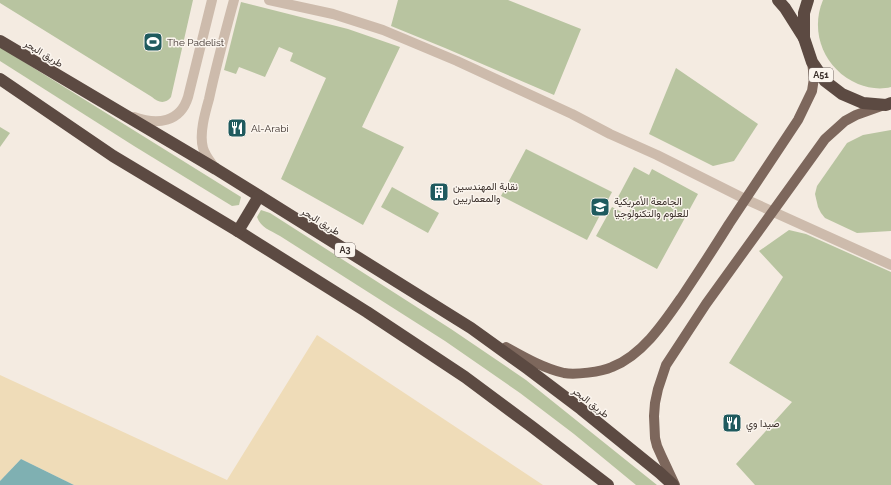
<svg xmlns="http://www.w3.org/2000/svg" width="891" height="485" viewBox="0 0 891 485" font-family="Raleway,Vazirmatn,sans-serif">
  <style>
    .green { fill: #b8c4a0 }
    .sand { fill: #efdcb8 }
    .water { fill: #7fb0b2 }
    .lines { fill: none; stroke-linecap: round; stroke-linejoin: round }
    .minor { stroke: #cdbbac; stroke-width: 10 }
    .major { stroke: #7d675c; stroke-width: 10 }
    .highway { stroke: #5c4a42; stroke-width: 12 }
    .labels { text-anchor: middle; stroke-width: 3; stroke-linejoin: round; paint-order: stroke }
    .shield { fill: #fbf5ee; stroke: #756b66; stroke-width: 1 }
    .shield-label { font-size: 9px; font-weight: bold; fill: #3b302b }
    .poi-label { font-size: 10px; fill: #3b302b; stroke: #fbf5ee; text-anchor: start }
    .street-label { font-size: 10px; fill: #3b302b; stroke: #fbf5ee }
  </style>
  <rect width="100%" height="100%" fill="#f4ebe1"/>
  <g class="green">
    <path d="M0,0H193L171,97C166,104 158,103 152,97L0,3Z"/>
    <polygon points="398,0 508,0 581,29 554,95 445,48 391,26"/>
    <path d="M823,0H891V87C880,90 868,88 858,84C825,70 809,33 823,0Z"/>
    <polygon points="241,2 348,29 400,47 362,127 404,147 363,225 281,179 326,78 290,61 293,53 279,47 265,77 239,67 236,74 224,70"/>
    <polygon points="0,47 241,197 239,205 232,206 134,146 0,61"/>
    <polygon points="676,68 758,124 734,161 713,166 649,134"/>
    <polygon points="0,127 10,133 0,147"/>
    <polygon points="891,130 891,231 857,233 825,218 821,213 818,207 815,194 817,186 847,143 863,135"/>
    <polygon points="526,149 612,192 587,240 501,196"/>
    <polygon points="634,167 649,175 652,169 698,194 657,269 596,236 612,207 627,215 632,207 617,199"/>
    <polygon points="392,187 439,213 428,233 381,207"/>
    <path d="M261,210L270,213L451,329L526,380L657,485H636L574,434L520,393L445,341L280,236C270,230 261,228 257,217Z"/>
    <polygon points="789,230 806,234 891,272 891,485 755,485 736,464 792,402 729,363 783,277 759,251"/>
  </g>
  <polygon class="sand" points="317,335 543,485 74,485 21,459 0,481 0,375 227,480"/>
  <polygon class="water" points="21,459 74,485 0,485 0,481"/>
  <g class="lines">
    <g class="minor">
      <polyline points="269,0 333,14 383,30 457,61 572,114 610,134 657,155 745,199 891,265"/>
      <path d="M134,117C157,125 180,123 188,97L212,0"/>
      <path d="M214,167C210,161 205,155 203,148C199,134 205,113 209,99C216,66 225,33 234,0"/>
    </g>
    <g class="major">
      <path d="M506,347C524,357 543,368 564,373C575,375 601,372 612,367C643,355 665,321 683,295C699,271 714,248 729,224C752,189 775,155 798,120L812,91L814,78L812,62"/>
      <polyline points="675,485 661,455 657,446 655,438 654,416 655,403 658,389 666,365 706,304 825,139 845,121 856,115 884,105"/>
    </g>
    <g class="highway">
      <polyline points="778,0 785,8 804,38"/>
      <polyline points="808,0 804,13 804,38 812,62 825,81 842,94 863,103 886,105 891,103"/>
      <polyline points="0,41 216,169 471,328 528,369 581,409 660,473 673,485"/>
      <polyline points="0,79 113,156 238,231 367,312 465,377 531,426 608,485"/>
      <polyline points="238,231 259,196"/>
    </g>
  </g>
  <defs>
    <g id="stadium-square" transform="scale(1)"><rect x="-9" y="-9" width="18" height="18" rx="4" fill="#1f5a5e" stroke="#fbf5ee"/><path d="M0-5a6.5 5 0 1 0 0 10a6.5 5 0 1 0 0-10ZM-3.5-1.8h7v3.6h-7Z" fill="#fff"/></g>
    <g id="restaurant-square" transform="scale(1)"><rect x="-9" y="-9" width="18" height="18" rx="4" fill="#1f5a5e" stroke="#fbf5ee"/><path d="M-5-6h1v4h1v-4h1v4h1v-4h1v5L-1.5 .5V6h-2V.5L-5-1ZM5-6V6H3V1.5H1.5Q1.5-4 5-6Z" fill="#fff"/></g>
    <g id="building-square" transform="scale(1)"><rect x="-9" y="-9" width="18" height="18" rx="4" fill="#1f5a5e" stroke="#fbf5ee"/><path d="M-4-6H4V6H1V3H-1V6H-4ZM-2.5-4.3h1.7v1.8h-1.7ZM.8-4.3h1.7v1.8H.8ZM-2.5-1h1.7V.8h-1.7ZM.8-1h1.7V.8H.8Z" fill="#fff"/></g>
    <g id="university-square" transform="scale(1)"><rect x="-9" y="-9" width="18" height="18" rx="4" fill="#1f5a5e" stroke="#fbf5ee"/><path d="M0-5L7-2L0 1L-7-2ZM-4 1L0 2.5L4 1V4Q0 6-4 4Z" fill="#fff"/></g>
  </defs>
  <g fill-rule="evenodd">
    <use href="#stadium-square" x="153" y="42"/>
    <use href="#restaurant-square" x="237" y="128"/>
    <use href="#building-square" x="439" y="192"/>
    <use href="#university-square" x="600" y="207"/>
    <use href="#restaurant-square" x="732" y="423"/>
  </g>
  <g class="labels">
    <g class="shield">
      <rect x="809" y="68" width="24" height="14" rx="3"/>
      <rect x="335" y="243" width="20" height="14" rx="3"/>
    </g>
    <g class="shield-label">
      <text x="821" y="78">A51</text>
      <text x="345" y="253">A3</text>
    </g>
    <g class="poi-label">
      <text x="167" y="46">The Padelist</text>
      <text x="251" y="132">Al-Arabi</text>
      <text x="453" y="190">نقابة المهندسين<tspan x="453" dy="12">والمعماريين</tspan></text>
      <text x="614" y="205">الجامعة الأمريكية<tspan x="614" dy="12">للعلوم والتكنولوجيا</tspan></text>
      <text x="746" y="427">صيدا وي</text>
    </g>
    <g class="street-label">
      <text transform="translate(44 53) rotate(31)" y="4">طريق البحر</text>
      <text transform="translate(321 221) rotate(32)" y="4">طريق البحر</text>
      <text transform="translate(591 402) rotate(38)" y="4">طريق البحر</text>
    </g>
  </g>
</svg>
